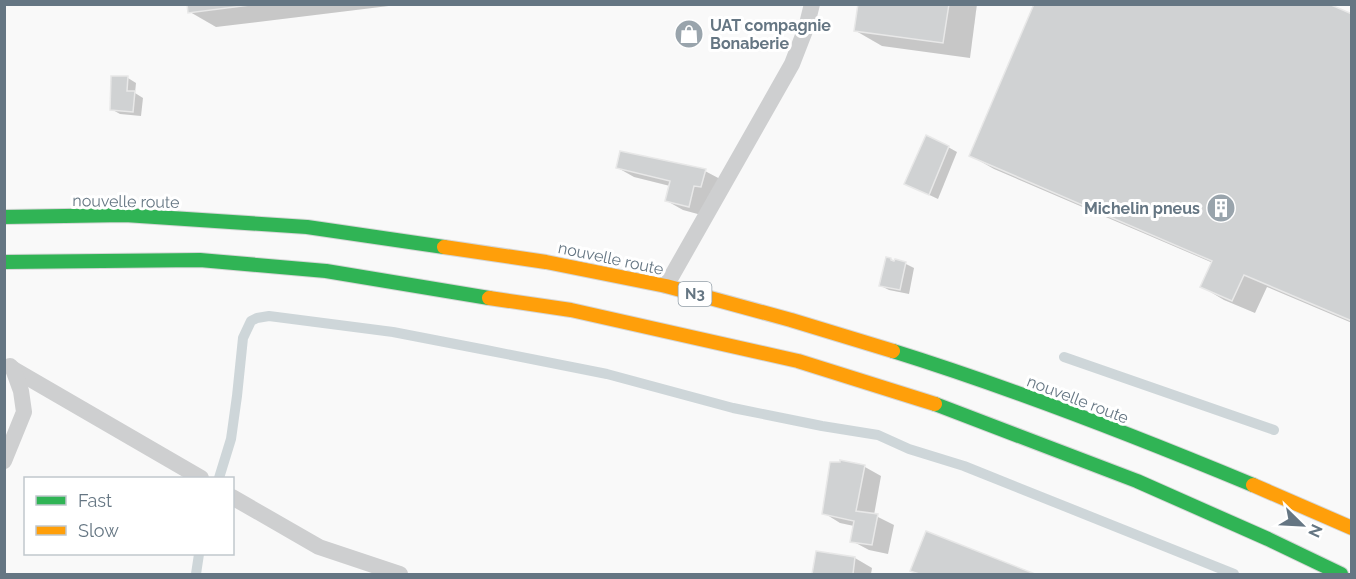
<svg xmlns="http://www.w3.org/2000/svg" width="1356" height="579" viewBox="0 0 1356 579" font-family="Raleway,sans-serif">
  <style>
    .shadow { fill: #0003 }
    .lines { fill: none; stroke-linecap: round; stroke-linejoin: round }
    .stream { stroke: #ced6d9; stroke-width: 10 }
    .building { fill: #d0d2d3; stroke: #e8e8e8; stroke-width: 1.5 }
    .fast-casing { stroke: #d5d6d6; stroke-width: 16 }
    .slow-casing { stroke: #d5d6d6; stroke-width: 16 }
    .lane { stroke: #cecfd0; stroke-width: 16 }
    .fast { stroke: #30b455; stroke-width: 14 }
    .slow { stroke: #ff9f0a; stroke-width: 14 }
    .labels { text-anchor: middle; stroke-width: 6; stroke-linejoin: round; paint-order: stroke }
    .shield { fill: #fff; stroke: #939fa8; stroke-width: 1.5 }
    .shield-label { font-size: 15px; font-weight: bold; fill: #657683 }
    .poi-label { font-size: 16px; font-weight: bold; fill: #657683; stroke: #fff; text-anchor: start }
    .street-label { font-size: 16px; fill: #657683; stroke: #fff }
  </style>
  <rect width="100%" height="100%" fill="#f9f9f9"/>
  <g class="shadow">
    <polygon points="189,4 405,4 216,27 190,12"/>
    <polygon points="860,4 977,4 970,58 882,46 856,31"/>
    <polygon points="1352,16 1352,323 1267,287 1255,313 1224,300 1202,287 1213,263 994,169 971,156"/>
    <polygon points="128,78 136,83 135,93 143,98 141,116 120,114 111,109"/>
    <polygon points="948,147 957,152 938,199 906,184"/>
    <polygon points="618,168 705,171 722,180 705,216 683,210 667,201 670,186 634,177"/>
    <polygon points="891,259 896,262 896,261 906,264 914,268 909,294 889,290 881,286"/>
    <polygon points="841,462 865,467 881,476 874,515 894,525 888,554 869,550 852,541 854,526 840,523 824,513"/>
    <polygon points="927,533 1031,574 919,574 911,570"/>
    <polygon points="817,552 855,558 872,568 871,574 814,574"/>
  </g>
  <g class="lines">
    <g class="stream">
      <polyline points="1064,357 1274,430"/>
      <polyline points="219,478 231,439 237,396 243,338 251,321 257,318 269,316 393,332 486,350 607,374 733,408 822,426 878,435 909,449 964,466 1234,574"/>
      <polyline points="196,574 199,554"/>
    </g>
  </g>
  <g class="building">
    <polygon points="187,4 258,4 188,13"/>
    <polygon points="858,4 949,4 943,43 854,31"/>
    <polygon points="1034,4 1329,4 1352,14 1352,321 1244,275 1232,301 1200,287 1212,261 969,156"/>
    <polygon points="111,76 128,76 127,91 135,91 133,112 110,110"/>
    <polygon points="926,135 949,146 929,195 904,184"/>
    <polygon points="620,151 706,169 701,187 694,186 689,207 665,201 670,181 616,168"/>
    <polygon points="886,257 891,258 891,260 894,261 895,259 906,262 900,290 879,286"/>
    <polygon points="840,460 865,465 856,511 878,514 872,545 850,542 854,521 822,514 830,462 840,462"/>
    <polygon points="926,531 1035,574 919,574 910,571"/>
    <polygon points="816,551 855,557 853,574 812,574"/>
  </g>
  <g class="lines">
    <g class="fast-casing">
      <g id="fast">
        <polyline points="4,217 125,215 307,227 444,247"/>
        <polyline points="4,262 200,260 326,271 489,298"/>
        <path d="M893,351C1015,389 1135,436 1253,485"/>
        <polyline points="935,404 1137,481 1268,539 1341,574"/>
      </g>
    </g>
    <g class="slow-casing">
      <g id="slow">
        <polyline points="444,247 546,262 666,286 791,320 893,351"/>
        <polyline points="489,298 571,310 798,361 935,404"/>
        <polyline points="1253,485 1352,528"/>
      </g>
    </g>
    <g class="lane">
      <polyline points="666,286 792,64 806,28 812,4"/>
      <polyline points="13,369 201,478"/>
      <polyline points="4,461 24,412 21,391 13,369 10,366"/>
      <polyline points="232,497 319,547 400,574"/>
    </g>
    <use href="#fast" class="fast"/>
    <use href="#slow" class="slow"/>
  </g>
  <defs>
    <g id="shop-disc" transform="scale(1.5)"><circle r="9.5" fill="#99a4ac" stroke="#fff"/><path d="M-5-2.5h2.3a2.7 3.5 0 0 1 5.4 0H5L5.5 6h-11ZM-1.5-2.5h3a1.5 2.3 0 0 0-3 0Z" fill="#fff"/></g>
    <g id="building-disc" transform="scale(1.5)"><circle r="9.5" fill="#99a4ac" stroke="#fff"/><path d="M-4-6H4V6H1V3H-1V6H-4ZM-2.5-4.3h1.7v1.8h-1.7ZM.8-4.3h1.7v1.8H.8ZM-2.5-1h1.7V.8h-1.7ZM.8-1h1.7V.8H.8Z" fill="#fff"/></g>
  </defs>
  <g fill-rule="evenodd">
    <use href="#shop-disc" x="689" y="34"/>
    <use href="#building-disc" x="1221" y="208"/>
  </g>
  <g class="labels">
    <rect class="shield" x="678.5" y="282" width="33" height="24" rx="4.5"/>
    <g class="shield-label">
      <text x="695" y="299">N3</text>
    </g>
    <g class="poi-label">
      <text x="710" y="31">UAT compagnie<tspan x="710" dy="18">Bonaberie</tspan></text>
      <text x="1200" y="214" text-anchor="end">Michelin pneus</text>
    </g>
    <g class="street-label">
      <text transform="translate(126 201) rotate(1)" y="6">nouvelle route</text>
      <text transform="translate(611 258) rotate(12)" y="6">nouvelle route</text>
      <text transform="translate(1078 399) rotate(21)" y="6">nouvelle route</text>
    </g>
  </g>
  <rect width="1356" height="579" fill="none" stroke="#657683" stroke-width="12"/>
  <rect x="24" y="477" width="210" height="78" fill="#ffffff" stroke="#c1c8cd" stroke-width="1.5"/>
  <rect x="36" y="496" width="30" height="9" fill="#30b455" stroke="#c1c8cd" stroke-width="1.5"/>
  <text x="78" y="507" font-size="18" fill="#657683">Fast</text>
  <rect x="36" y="526" width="30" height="9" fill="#ff9f0a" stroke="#c1c8cd" stroke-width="1.5"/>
  <text x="78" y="537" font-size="18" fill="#657683">Slow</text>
  <g transform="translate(1302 525) rotate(114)" stroke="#ffffff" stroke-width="4.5" paint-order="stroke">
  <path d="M0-4.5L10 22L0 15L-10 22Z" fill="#657683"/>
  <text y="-9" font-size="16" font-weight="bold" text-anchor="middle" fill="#657683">N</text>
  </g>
</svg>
